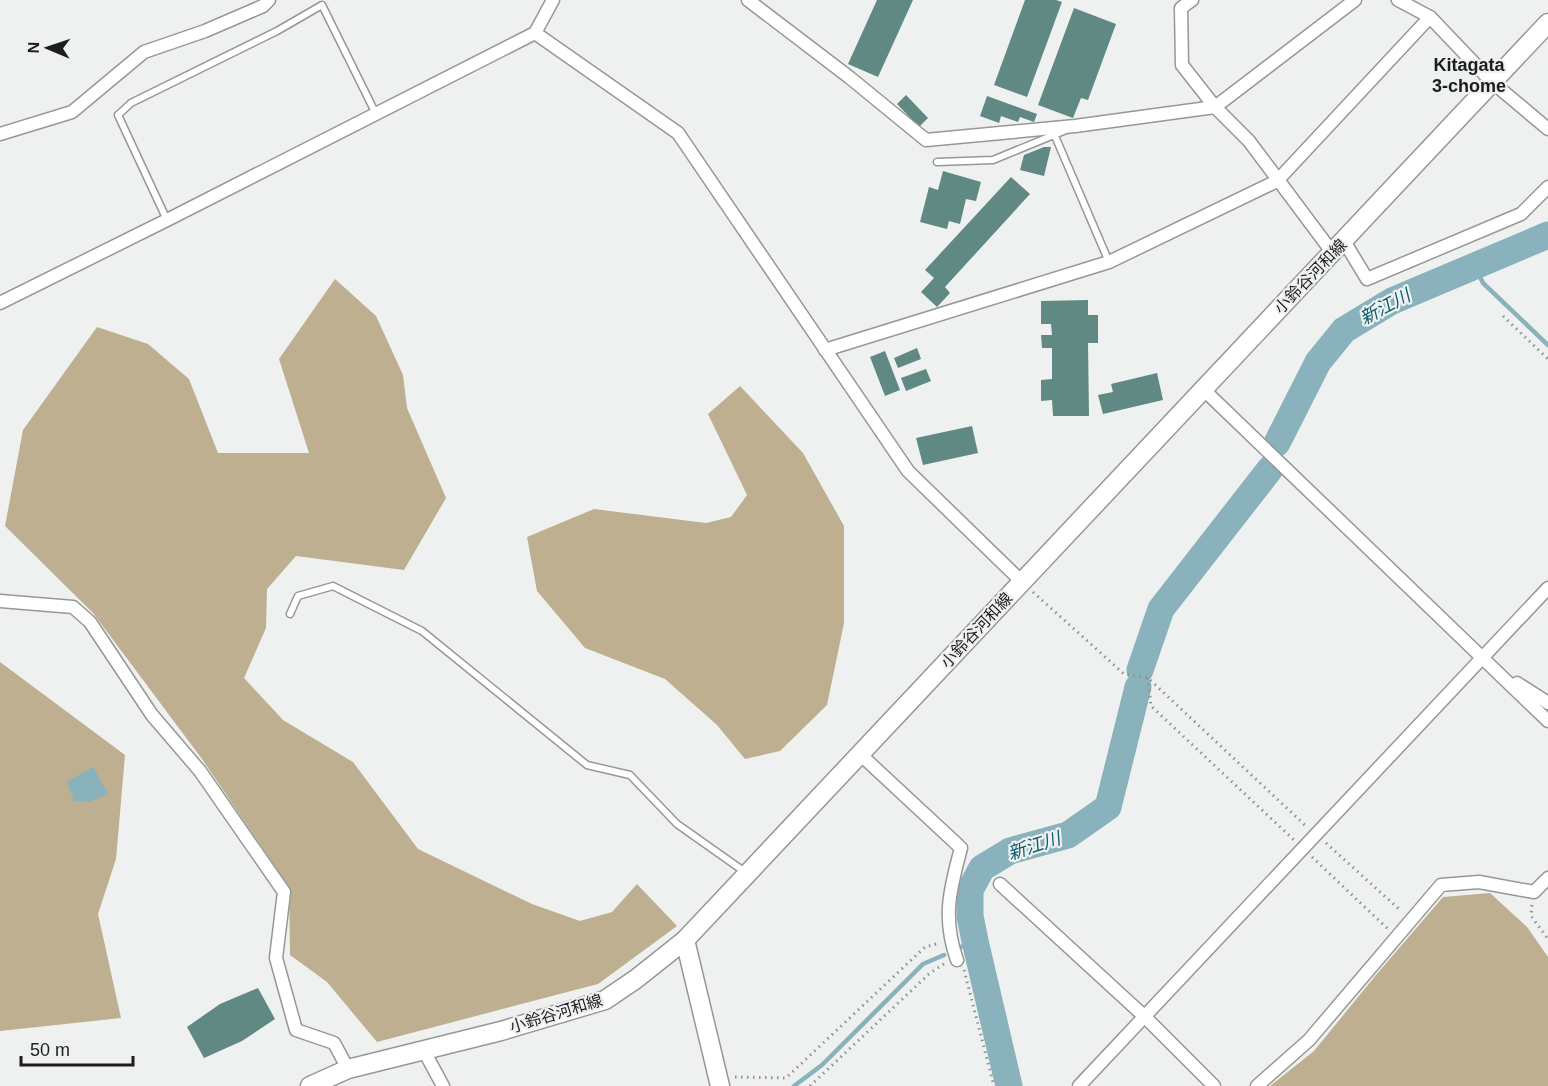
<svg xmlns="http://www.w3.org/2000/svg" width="1548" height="1086" viewBox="0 0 1548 1086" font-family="Helvetica,'Noto Sans JP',sans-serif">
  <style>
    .forest { fill: #bdaf90 }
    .water { fill: #89b2bd }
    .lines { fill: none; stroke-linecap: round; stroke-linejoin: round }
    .stream { stroke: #89b2bd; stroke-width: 4.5 }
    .river { stroke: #89b2bd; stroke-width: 27 }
    .building { fill: #608983 }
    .lane-casing { stroke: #969896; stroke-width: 9 }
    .street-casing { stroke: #969896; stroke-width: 15 }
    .secondary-casing { stroke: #969896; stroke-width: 21 }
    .path { stroke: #8f9190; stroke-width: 3; stroke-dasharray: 1.5 4.5; stroke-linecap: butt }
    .lane { stroke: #fff; stroke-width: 6 }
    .street { stroke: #fff; stroke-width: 12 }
    .secondary { stroke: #fff; stroke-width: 18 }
    .labels { text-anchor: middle; stroke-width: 4.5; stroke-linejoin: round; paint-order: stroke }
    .street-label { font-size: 16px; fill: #1c1d1d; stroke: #eef1ef }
    .neighbourhood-label { font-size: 18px; font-weight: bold; fill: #1c1d1d; stroke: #eef1ef }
    .water-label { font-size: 18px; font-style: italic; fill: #085d6e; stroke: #eef1ef }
  </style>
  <rect width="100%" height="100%" fill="#eef1ef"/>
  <g class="forest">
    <polygon points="335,279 376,316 403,375 407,408 446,498 404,570 296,556 267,589 266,628 244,678 283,720 353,762 418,849 532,904 580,921 612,912 637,884 677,926 598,984 377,1042 327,982 290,955 289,887 202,759 93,613 5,526 23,430 97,327 148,344 189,379 218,453 309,453 279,359"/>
    <polygon points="740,386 803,453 844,526 844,623 827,705 780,751 745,759 717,725 665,679 585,648 537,591 527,537 594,509 706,523 731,517 747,495 708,414"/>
    <polygon points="0,662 125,755 116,859 98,914 121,1018 0,1031"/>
    <polygon points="1490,893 1527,927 1548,957 1548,1086 1270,1086 1314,1051 1376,975 1443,897"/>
  </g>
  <polygon class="water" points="93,767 108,794 89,802 74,801 67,782"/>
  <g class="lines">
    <g class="stream">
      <polyline points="1474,264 1483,283 1548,345"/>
      <polyline points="961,947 975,941"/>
      <polyline points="794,1086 822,1065 923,964 944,955"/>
    </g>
    <g class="river">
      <polyline points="1277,443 1318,362 1344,330 1392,301 1548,235"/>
      <polyline points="1140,670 1161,609 1270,469"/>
      <polyline points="1009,1086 975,941 970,916 970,890 982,868 1010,851 1068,835 1108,807 1138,687"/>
    </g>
  </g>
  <g class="building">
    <polygon points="877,0 913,0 878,77 848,64"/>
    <polygon points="1025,0 1056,0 1062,2 1027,97 994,85"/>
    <polygon points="1074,8 1116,24 1088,100 1081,98 1073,118 1038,105"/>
    <polygon points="906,95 928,118 919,127 897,104"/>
    <polygon points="987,96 1037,114 1034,122 1020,117 1018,122 1001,116 999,123 980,116"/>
    <polygon points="1044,147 1051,147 1044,176 1020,170 1024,155"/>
    <polygon points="943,171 981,182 976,201 966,199 960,224 949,221 947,229 920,222 929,187 938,190"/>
    <polygon points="1011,177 1030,194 945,287 950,293 937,307 921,292 934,278 925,270"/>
    <polygon points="1088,300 1088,315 1098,315 1098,343 1088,343 1089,416 1053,416 1052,400 1041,401 1041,380 1052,379 1052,348 1042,348 1041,335 1052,335 1051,324 1041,324 1041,301"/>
    <polygon points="917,348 921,359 898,368 894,358"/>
    <polygon points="885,351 900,390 885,396 870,357"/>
    <polygon points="926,369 931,381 906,391 901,378"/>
    <polygon points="1157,373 1163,400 1103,414 1098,395 1113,392 1111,384"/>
    <polygon points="972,426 978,453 923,465 916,438"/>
    <polygon points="258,988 275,1019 242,1041 204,1058 187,1027 220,1004"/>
  </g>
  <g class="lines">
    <g class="lane-casing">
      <g id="lane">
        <polyline points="1055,136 1109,262"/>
        <polyline points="937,162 993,160 1066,130"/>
        <polyline points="167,220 118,115 131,103 277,31 322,5 376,114"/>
        <polyline points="290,614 298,596 333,586 422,631 587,765 630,775 677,824 745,872"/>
      </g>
    </g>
    <g class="street-casing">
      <g id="street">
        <polyline points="748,0 849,77 926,140 1075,126 1215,107 1355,0"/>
        <polyline points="1192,0 1181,8 1182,65 1215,107 1249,141 1332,252"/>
        <polyline points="1398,0 1430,17 1492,82 1548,129"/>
        <polyline points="535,33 678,133 908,471 1021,581"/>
        <polyline points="0,134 72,112 144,52 205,31 263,6 269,0"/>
        <polyline points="1344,241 1367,279 1521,214 1548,187"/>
        <polyline points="0,303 167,220 535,33 553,0"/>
        <polyline points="825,350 1109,262 1277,181 1430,17"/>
        <polyline points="1203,389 1548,721"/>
        <polyline points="0,601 73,607 90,622 152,715 200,771 284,892 276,958 296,1030 334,1043 348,1069"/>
        <polyline points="1517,683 1548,703"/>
        <path d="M861,755L961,848C950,889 942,918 957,960"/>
        <polyline points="1000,884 1144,1016 1214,1086"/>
        <polyline points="423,1049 443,1086"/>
        <polyline points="1079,1086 1548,588"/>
        <polyline points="1257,1086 1309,1040 1441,885 1479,882 1534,892 1548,878"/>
      </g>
    </g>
    <g class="secondary-casing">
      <g id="secondary">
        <polyline points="685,940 720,1086"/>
        <polyline points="310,1086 348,1069 501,1031 605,1000 636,979 685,940 1548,23"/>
      </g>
    </g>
    <g class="path">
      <polyline points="1503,316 1548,359"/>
      <polyline points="1033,592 1124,674 1148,678 1307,827"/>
      <polyline points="1148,678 1151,706 1294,840"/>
      <polyline points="1326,843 1401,911"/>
      <polyline points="1312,857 1388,929"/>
      <polyline points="1532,905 1531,916 1548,939"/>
      <polyline points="964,970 994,1086"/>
      <polyline points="735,1077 786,1078 925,947 940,943"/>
      <polyline points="810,1086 930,973 944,964"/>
    </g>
    <use href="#lane" class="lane"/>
    <use href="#street" class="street"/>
    <use href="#secondary" class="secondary"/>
  </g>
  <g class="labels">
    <g class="street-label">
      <text transform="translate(1310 276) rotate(-46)" y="6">小鈴谷河和線</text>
      <text transform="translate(976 630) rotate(-47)" y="6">小鈴谷河和線</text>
      <text transform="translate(556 1013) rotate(-17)" y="6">小鈴谷河和線</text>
    </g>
    <g class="neighbourhood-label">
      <text x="1469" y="71">Kitagata<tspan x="1469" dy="21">3-chome</tspan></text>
    </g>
    <g class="water-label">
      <text transform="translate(1385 307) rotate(-28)" y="6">新江川</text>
      <text transform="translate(1034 846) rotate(-18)" y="6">新江川</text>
    </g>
  </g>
  <g transform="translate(48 48) rotate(272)" stroke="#eef1ef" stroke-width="4.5" paint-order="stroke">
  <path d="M0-4.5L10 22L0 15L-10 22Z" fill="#1c1d1d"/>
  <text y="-9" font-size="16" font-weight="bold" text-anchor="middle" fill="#1c1d1d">N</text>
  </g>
  <path d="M21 1056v9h112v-9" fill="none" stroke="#1c1d1d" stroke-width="3"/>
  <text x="30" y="1056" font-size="18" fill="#1c1d1d" stroke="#eef1ef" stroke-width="4.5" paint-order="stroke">50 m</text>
</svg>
